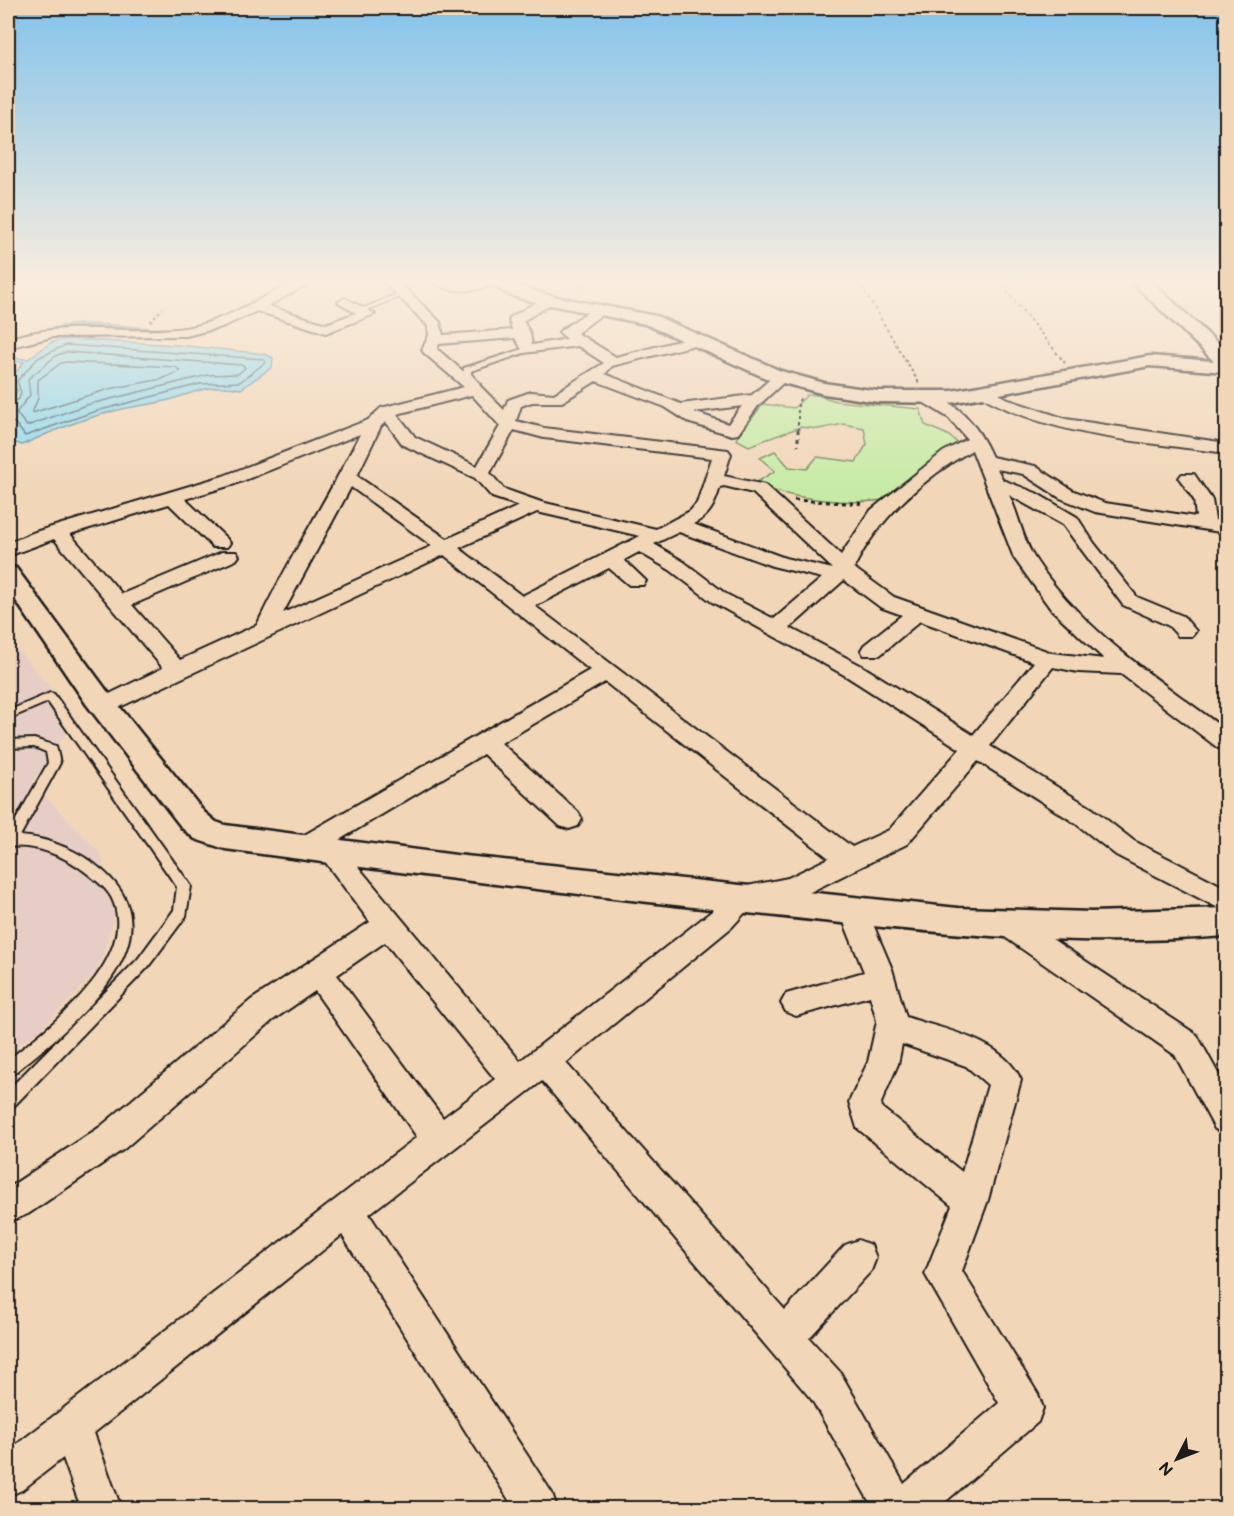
<svg xmlns="http://www.w3.org/2000/svg" width="1234" height="1516" viewBox="0 0 1234 1516" font-family="'Balsamiq Sans',sans-serif">
  <style>
    .built { fill: #e6cdc6 }
    .green { fill: #c6eba5; stroke: #718460; stroke-width: 1.5 }
    .water { fill: #8fd9f0; stroke: #618d9b; stroke-width: 1.5 }
    .lines { fill: none; stroke-linecap: round; stroke-linejoin: round }
    .shore { stroke: #4a6871; stroke-width: 1.5 }
    .stream { stroke: #618d9b; stroke-width: 4 }
    .service-casing { stroke: #1c1c1c; stroke-width: 4 }
    .minor-casing { stroke: #1c1c1c; stroke-width: 4 }
    .tertiary-casing { stroke: #1c1c1c; stroke-width: 5 }
    .secondary-casing { stroke: #1c1c1c; stroke-width: 5 }
    .path-far1 { stroke: #1c1c1c; stroke-width: 2; stroke-dasharray: 3 3; stroke-linecap: butt }
    .path { stroke: #1c1c1c; stroke-width: 3; stroke-dasharray: 4 4; stroke-linecap: butt }
    .service { fill: #f1d6b8; fill-rule: evenodd }
    .minor { fill: #f1d6b8; fill-rule: evenodd }
    .tertiary { fill: #f1d6b8; fill-rule: evenodd }
    .secondary { fill: #f1d6b8; fill-rule: evenodd }
  </style>
  <rect width="100%" height="100%" fill="#f1d6b8"/>
  <filter id="ink" filterUnits="userSpaceOnUse"><feTurbulence type="fractalNoise" baseFrequency=".0167" numOctaves="2"/><feDisplacementMap in="SourceGraphic" scale="12" xChannelSelector="R" yChannelSelector="G"/><feConvolveMatrix kernelMatrix="1 2 1 2 8 2 1 2 1" color-interpolation-filters="sRGB"/></filter>
  <g filter="url(#ink)">
    <polygon class="built" points="8,639 76,717 32,783 101,854 116,914 96,972 40,1030 8,1052"/>
    <path class="green" d="M807,395H817L836,401L920,409L925,425L948,435L961,446C948,455 897,496 886,499C860,506 777,499 757,482L775,471L760,458L775,451L789,467L807,469L817,457L856,462L867,444L864,428L844,424L818,429L800,427L749,446L736,439L763,404L794,408Z"/>
    <path class="water" d="M66,339L178,345L265,354L273,358L272,367L241,389C211,383 196,392 169,400C151,405 132,406 114,411C81,419 52,431 22,445L13,442L16,435L11,427H8V402L18,390L8,385V382L24,362L8,361L12,358L28,359L52,342Z"/>
    <g class="lines">
      <g class="shore">
        <polygon points="67,352 243,365 245,368 238,374 208,375 86,405 27,426 16,413 30,395 28,379 57,355"/>
        <polygon points="67,362 176,367 180,371 162,379 109,389 32,413 38,398 38,380 61,363"/>
        <polyline points="8,405 19,399 21,392 17,381 38,358 66,345 263,359 266,362 240,382 200,384 93,412 25,436 15,423 8,421"/>
      </g>
      <g class="stream">
        <path d="M34,335C77,317 121,329 166,330"/>
        <polyline points="8,350 20,343"/>
      </g>
      <g class="service-casing">
        <g id="service">
          <polygon points="402,292 405,294 404,295 364,311 359,310"/>
          <polygon points="526,348 533,350 471,371 471,374 480,384 476,389 470,389 469,387 472,384 463,375 464,368"/>
          <polygon points="50,693 54,694 191,886 186,916 148,967 14,1106 8,1109 8,1090 138,959 174,910 177,887 48,702 8,719 8,711"/>
          <path d="M34,739L56,746L60,763L20,836C50,838 81,852 103,871C184,941 66,1031 13,1074L8,1076V1060C48,1028 138,961 113,901C109,890 97,881 88,874C66,856 36,844 8,847V834L48,763L46,752L34,747L8,748V740Z"/>
        </g>
      </g>
      <g class="minor-casing">
        <g id="minor">
          <path d="M294,282H312L268,306L326,324L356,313L338,302L345,298L375,314L326,333L257,311L222,327L186,336L52,337L8,348V339C67,319 125,336 185,328C224,322 259,298 294,282Z"/>
          <path d="M384,282H399L440,322L443,335L512,330L509,320L511,317L549,295L554,296V302L523,321L530,333L532,345L567,339L559,332C562,329 596,306 600,305L607,309L605,312L577,333L616,357L698,336L703,337L705,340L703,343L612,366L605,374L681,404L752,395L775,375H785L788,378L785,381L758,406L738,434L732,435L690,423L665,407L596,381L562,402H532L521,406L516,421L544,428L728,450L731,454L724,476L765,485L841,555L871,510L943,452L967,439L949,418L923,402L921,399L929,394C960,402 980,430 992,457L1035,466L1072,490L1105,503L1196,517L1194,500L1179,478L1182,474H1194L1212,500L1215,520L1226,522V533L1095,512L1060,498L1023,474L997,469L1003,480L1036,493L1077,517L1094,543L1137,597L1183,616L1196,631L1192,636H1178L1169,626L1123,605L1063,525L1009,495C1019,515 1023,541 1035,559C1082,631 1159,680 1226,730V750L1218,748L1121,674L1078,672L1053,667L990,746L1093,809L1134,841L1226,888V912L1116,855L1075,823L978,761L907,844L802,896L750,907L732,927L566,1063L785,1310L845,1245L858,1240L871,1245L876,1258L871,1271L809,1338L840,1372L904,1484L999,1403L925,1274L952,1206L857,1128L849,1102L868,1062L877,1021L870,996L796,1016L786,1012L781,1003L786,994L864,972L839,910L843,902L853,899L863,902L867,910L892,969L906,1017C944,1030 1003,1039 1021,1080L988,1200L962,1271L1038,1394L1043,1408L1038,1422L938,1508H873L812,1400L542,1081L369,1214L552,1493L557,1508H514L342,1235L94,1433L121,1508H81L63,1458L22,1490L8,1496V1451L417,1137L315,991L273,1020L124,1149L28,1214L16,1219L8,1216V1188L100,1127L251,1000L370,922L318,852L303,858L294,855L290,848L294,841L590,670L444,555L105,714L97,712L94,706L97,700L163,668L54,539L8,556V543L35,532L223,476L368,420L381,408L464,387L424,353L422,350L429,335L428,326ZM515,338L524,353L578,346L604,363L554,394L531,392L508,400L504,410L478,384L437,349L439,344ZM472,395L500,426L477,466L415,437L397,414ZM742,406L728,424L694,412ZM386,422L403,445L475,478L492,497L519,506L447,539L357,476L381,426ZM514,430L544,438L712,458L697,503L690,511L656,529L541,502L504,489L490,473ZM360,434C328,499 288,559 257,625L180,660L132,605L236,560L239,556L236,552H222L122,594L70,534L169,504L213,547H227L230,543L227,539L185,499L235,484ZM972,450L1014,558L1050,608L1104,659L1052,653L894,597L854,568C877,519 926,476 972,450ZM724,486L753,493L833,569L785,558L693,524C710,516 715,504 720,487ZM351,487L432,546L283,613ZM537,512L640,536L522,596L459,548ZM679,532L772,566L822,578L774,619L726,594L684,562L654,544ZM639,552L670,570L712,602L846,676L960,749L889,830L852,847L535,606L609,568L629,585H643L646,581L624,560ZM844,580L880,607L902,615L864,645L861,650L864,655H880L920,621L1034,662L973,735L862,666L790,628ZM605,682L829,858L788,878L732,889L712,911L520,1061L340,845L334,843L483,754L560,826L569,829L578,826L582,819L578,812L501,743ZM385,942L495,1079L443,1118L337,975ZM902,1044L966,1066L988,1085L962,1172L882,1108L881,1103L898,1064Z"/>
          <path d="M433,282H495C483,293 445,293 433,282Z"/>
          <path d="M984,386L1012,401L1066,419L1226,443V453C1147,442 1048,437 978,394L976,391L978,388Z"/>
          <polygon points="1009,913 1019,917 1197,1035 1226,1088 1226,1134 1215,1129 1175,1055 999,933 995,925 999,917"/>
        </g>
      </g>
      <g class="tertiary-casing">
        <g id="tertiary">
          <polygon points="487,282 508,282 551,296 656,316 781,371 824,383 878,391 951,391 1150,356 1226,362 1226,372 1150,366 951,403 878,402 824,394 768,379 645,324 526,300 507,294"/>
          <path d="M8,566L16,568L107,691L204,812L216,822L225,825L456,855L958,908L1092,912L1226,908V936C1064,949 908,930 747,913C573,894 399,873 225,849L195,839L182,828L87,705L8,589Z"/>
        </g>
      </g>
      <g class="secondary-casing">
        <polygon id="secondary" points="1132,282 1152,282 1226,351 1226,368 1219,366"/>
      </g>
      <g class="path-far1">
        <polyline points="583,282 584,293"/>
        <polyline points="859,282 919,383"/>
        <polyline points="999,282 1065,363"/>
        <polyline points="150,322 163,308"/>
        <polyline points="798,431 798,403 801,397"/>
      </g>
      <g class="path">
        <polyline points="798,429 798,446"/>
        <polyline points="794,500 865,504"/>
      </g>
      <use href="#service" class="service"/>
      <use href="#minor" class="minor"/>
      <use href="#tertiary" class="tertiary"/>
      <use href="#secondary" class="secondary"/>
    </g>
  </g>
  <linearGradient id="sky" x2="0" y2="1"><stop stop-color="#84c3eb"/><stop offset="0.57" stop-color="#f9eddf"/><stop offset="1" stop-color="#f9eddf" stop-opacity="0"/></linearGradient>
  <rect width="1234" height="494" fill="url(#sky)"/>
  <rect width="1234" height="1516" fill="none" stroke="#f1d6b8" stroke-width="30"/>
  <rect x="15" y="15" width="1204" height="1486" fill="none" stroke="#1c1c1c" stroke-width="2" filter="url(#ink)"/>
  <g transform="translate(1177 1459) rotate(228)" stroke="#f1d6b8" stroke-width="4.5" paint-order="stroke">
  <path d="M0-4.5L10 22L0 15L-10 22Z" fill="#1c1c1c"/>
  <text y="-9" font-size="16" font-weight="bold" text-anchor="middle" fill="#1c1c1c">N</text>
  </g>
</svg>
